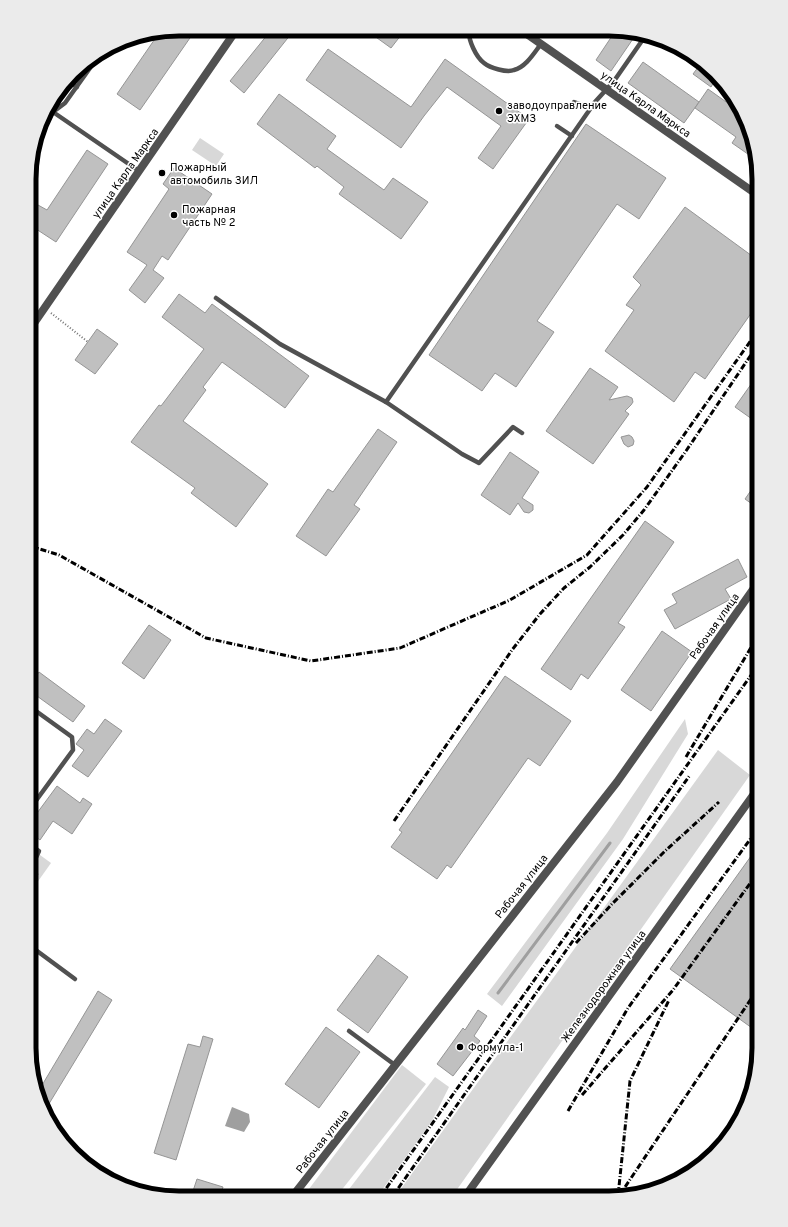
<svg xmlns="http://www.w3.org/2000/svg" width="788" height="1227" viewBox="0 0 788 1227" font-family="Overpass,sans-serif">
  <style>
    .green { fill: #d8d8d8 }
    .water { fill: #9f9f9f }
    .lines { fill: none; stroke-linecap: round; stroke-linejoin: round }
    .stream { stroke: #9f9f9f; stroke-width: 3 }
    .building { fill: #c0c0c0; stroke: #959595 }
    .path { stroke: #737373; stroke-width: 2; stroke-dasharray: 1 2; stroke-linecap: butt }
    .service { stroke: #515151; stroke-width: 4.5 }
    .tertiary { stroke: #515151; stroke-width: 8 }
    .rail { stroke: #000; stroke-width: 3; stroke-dasharray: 6 2 1 2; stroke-linecap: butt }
    .poi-dot { fill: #000; stroke: #fff; stroke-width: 1.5 }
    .labels { text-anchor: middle; stroke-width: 3; stroke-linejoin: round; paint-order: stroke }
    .street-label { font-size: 11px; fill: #000; stroke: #fff }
    .poi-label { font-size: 11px; fill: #000; stroke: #fff; text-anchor: start }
    .rim { fill: none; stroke: #000; stroke-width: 5 }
  </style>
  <rect width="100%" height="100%" fill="#fff"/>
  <g class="green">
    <polygon points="200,138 224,154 216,166 192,150"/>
    <polygon points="685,719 688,734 623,839 502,1006 487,994 607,833"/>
    <polygon points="718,750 750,775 451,1198 395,1197"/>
    <polygon points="29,847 51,863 29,894"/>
    <polygon points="402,1065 426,1084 336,1197 303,1197"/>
    <polygon points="435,1077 449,1087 432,1121 377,1197 343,1197"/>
  </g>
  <polygon class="water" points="232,1107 249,1114 250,1122 244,1132 225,1126"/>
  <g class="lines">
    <polyline class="stream" points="498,993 610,843"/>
  </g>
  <g class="building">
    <polygon points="179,29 184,29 192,35 140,110 117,94 159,33"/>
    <polygon points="272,29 295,29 244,93 230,81"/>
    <polygon points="366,30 405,30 391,48"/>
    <polygon points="616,30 629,30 637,33 611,71 596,60"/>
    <polygon points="328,49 411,107 445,59 529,119 493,169 478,158 501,126 447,87 424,116 401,148 306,80"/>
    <polygon points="643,62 699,102 684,123 628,83"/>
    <polygon points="702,62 717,77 711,87 693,74"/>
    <polygon points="708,89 743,114 748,122 755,159 732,143 736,137 695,108"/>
    <polygon points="279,94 336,136 327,149 384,190 393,178 428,202 401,239 339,194 344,187 317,166 315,168 257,124"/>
    <polygon points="586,124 666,178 639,219 617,204 537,321 554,332 516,387 495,373 482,391 429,355"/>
    <polygon points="87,150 108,164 56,242 30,225 30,217 38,205 47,210"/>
    <polygon points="174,168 212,194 168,260 162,256 153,270 164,278 145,303 129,290 147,265 127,252 169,189 163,184"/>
    <polygon points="685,207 759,261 759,302 705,379 695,372 674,402 605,351 634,310 626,305 641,285 633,277"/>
    <polygon points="179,294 205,313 212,304 309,376 285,408 222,362 203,387 206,390 183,421 268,484 236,527 191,493 195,488 131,442 159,405 161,406 204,349 162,317"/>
    <polygon points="97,329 118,344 95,374 75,360"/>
    <polygon points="590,368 618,387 609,400 627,396 632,398 633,402 631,405 625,411 629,414 593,464 546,431"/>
    <polygon points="759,373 759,424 735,407"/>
    <polygon points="378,429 397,442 354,505 360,509 326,556 296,536 328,489 333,492"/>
    <polygon points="629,435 632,437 634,441 633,445 628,447 624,444 621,437"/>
    <polygon points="510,452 539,472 522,498 533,505 533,510 529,513 524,512 518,503 510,515 481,495"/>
    <polygon points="759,479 759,509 745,499"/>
    <polygon points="645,521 674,542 618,623 625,627 588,679 581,674 571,690 541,669"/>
    <polygon points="738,559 747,577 725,589 731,599 675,629 664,610 677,603 672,594"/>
    <polygon points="149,625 171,640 144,679 122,663"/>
    <polygon points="662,631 692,652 651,711 621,690"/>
    <polygon points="39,672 85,706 73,722 30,691 30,685"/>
    <polygon points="505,676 571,721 540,766 528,758 451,868 447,865 437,879 391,847 402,832 399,830"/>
    <polygon points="105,719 122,731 88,777 72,766 84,750 76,744 87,729 94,734"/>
    <polygon points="57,786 80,803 83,798 92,804 72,834 53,821 40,840 29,832 29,824"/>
    <polygon points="759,845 759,1033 670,969"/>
    <polygon points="378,955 408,977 368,1033 337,1010"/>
    <polygon points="98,991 112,1000 44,1112 41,1105 38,1092"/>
    <polygon points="478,1010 487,1016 474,1036 480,1041 453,1076 437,1064 463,1028 465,1030"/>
    <polygon points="326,1027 360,1052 319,1108 285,1084"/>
    <polygon points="203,1036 213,1039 176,1160 154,1153 188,1044 200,1047"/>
    <polygon points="197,1179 223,1187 220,1197 191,1197"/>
  </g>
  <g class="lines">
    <polyline class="path" points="51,313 88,342"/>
    <g class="service">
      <path d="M469,30C468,40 476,57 484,63C490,68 507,73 514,70C526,67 534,53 541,44"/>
      <polyline points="69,81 77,87"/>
      <polyline points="574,102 591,108"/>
      <polyline points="48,108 53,112 65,103 100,54"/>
      <polyline points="557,126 572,136"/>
      <polyline points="39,131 53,112 139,171"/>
      <polyline points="216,298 280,344 386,402 595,102 614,81 646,35"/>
      <polyline points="386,402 462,454 479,463 513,427 522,433"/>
      <polyline points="29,798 35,802 73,750 72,737 29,706"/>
      <polyline points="29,844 39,851 32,866 36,874"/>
      <polyline points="29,945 75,979"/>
      <polyline points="349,1031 395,1065"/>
    </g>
    <g class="tertiary">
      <polyline points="521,30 759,196"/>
      <polyline points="30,329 237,29"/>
      <polyline points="292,1197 617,782 759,581"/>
      <polyline points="464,1198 759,787"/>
    </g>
    <g class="rail">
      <polyline points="30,546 59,555 206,638 311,661 400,648 510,600 587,555 647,487 759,329"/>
      <polyline points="686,757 759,634"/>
      <polyline points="394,821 512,650 540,614 564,588 590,567 623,535 644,510 686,451 759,343"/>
      <polyline points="576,943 612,904 664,852 719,802"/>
      <polyline points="582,1095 673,990 759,871"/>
      <polyline points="568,1111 628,1008 759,827"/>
      <polyline points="618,1196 630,1081 669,1000"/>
      <polyline points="619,1196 759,987"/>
      <polyline points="380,1197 759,664"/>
      <polyline points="392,1197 690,775"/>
    </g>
  </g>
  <g class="poi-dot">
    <circle cx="499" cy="111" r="4"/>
    <circle cx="162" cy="173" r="4"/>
    <circle cx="174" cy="215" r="4"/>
    <circle cx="460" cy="1047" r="4"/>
  </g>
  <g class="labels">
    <g class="street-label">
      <text transform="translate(646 104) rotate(35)" y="4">улица Карла Маркса</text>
      <text transform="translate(125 173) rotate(-55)" y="4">улица Карла Маркса</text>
      <text transform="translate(714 626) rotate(-55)" y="4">Рабочая улица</text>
      <text transform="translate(521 886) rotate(-52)" y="4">Рабочая улица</text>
      <text transform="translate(603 986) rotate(-54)" y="4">Железнодорожная улица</text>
      <text transform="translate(322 1141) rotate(-52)" y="4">Рабочая улица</text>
    </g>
    <g class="poi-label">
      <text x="507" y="109">заводоуправление<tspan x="507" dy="13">ЭХМЗ</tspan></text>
      <text x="170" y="171">Пожарный<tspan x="170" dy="13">автомобиль ЗИЛ</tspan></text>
      <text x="182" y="213">Пожарная<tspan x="182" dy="13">часть № 2</tspan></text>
      <text x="468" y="1051">Формула-1</text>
    </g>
  </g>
  <path d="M0 0H788V1227H0ZM179 36H609A143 143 0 0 1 752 179V1048A143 143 0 0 1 609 1191H179A143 143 0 0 1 36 1048V179A143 143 0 0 1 179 36Z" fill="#ebebeb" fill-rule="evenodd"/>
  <path class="rim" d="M179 36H609A143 143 0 0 1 752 179V1048A143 143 0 0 1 609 1191H179A143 143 0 0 1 36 1048V179A143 143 0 0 1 179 36Z"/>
</svg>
